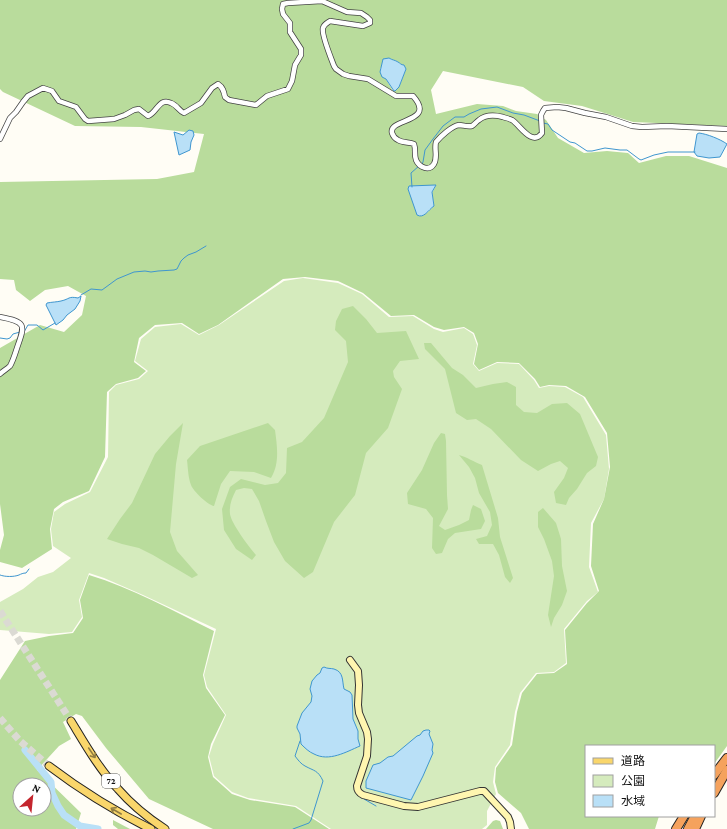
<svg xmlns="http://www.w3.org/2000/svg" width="727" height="829" viewBox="0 0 727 829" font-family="'Crimson Pro','Noto Sans JP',serif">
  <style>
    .green { fill: #d5ebbd }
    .forest { fill: #b9dc9c; fill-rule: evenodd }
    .water { fill: #b9e0f7; stroke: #3f96cf }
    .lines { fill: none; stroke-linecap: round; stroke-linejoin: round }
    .stream { stroke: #3f96cf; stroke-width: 1 }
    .river { stroke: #b9e0f7; stroke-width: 7 }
    .primary-tunnel { stroke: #dbdad3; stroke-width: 7; stroke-dasharray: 7 3.5; stroke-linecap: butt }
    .street-casing { stroke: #444; stroke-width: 6 }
    .secondary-casing { stroke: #333; stroke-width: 8 }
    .primary-casing { stroke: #222; stroke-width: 9 }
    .highway-casing { stroke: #222; stroke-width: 10 }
    .street { stroke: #fff; stroke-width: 4.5 }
    .secondary { stroke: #fff6b0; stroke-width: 6 }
    .primary { stroke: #f9d66b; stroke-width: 7 }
    .highway { stroke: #f5a25d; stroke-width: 8 }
    .oneway { stroke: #917d42 }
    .labels { text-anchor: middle; stroke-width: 4; stroke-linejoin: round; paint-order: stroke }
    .shield { fill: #fff; stroke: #585858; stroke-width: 1 }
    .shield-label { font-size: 9px; font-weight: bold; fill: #111 }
  </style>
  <rect width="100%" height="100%" fill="#fffdf5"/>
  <polygon class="green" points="303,278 338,283 362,294 389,317 413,316 434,329 443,332 464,328 473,334 477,345 473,364 479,371 497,363 519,364 534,380 539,388 549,386 565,387 583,397 606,435 609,469 604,499 591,523 589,567 598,592 587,601 564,629 566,663 554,672 536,673 520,693 515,712 510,745 495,767 493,782 496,794 487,811 487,825 482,829 331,829 296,806 248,798 232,792 214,776 209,756 213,744 226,715 207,687 204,675 216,629 143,595 104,578 89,573 79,600 82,617 72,632 49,634 0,630 0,602 23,589 38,577 53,572 71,558 53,546 51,529 54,512 65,504 90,492 108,457 109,392 116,385 139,379 148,371 135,361 141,339 155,327 181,324 199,335 219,325 284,281"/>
  <g class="forest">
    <path d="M0,0H727V126L633,122L582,106L544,101L523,87L443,71L431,90L436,114L477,104L503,106L516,111L537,114L546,120L558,138L584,153L607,151L628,153L639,163L666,156H689L727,168V746L714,764V746H586V816H659L655,829H529L521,813L498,793L495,782L496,768L512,745L517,712L522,693L537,674L554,673L567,664L565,630L587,603L599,591L591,566L593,524L604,499L610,467L607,433L585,397L566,386L549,385L540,387L535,379L519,363L497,362L479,370L474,364L478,344L474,333L464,327L444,330L434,327L414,315L391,316L363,293L338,281L305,277L283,279L218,325L199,334L182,323L155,325L139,338L134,362L146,371L138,378L116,384L107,392L105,457L89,491L63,502L54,509L50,529L52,549L22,568L0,562V550L4,535L0,504V348L40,325L64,332L82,315L86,296L68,286L45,290L30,301L16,290L14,280L0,279V182L157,179L194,172L204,134L141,127L75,126L3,92L0,89ZM389,58L395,61H397L406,69L399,87L395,91H393L380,69L383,64ZM435,185V187L432,193L434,206C429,210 426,215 421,216Z"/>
    <path d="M353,306L366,319L377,333L406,331L419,359L400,361L393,371L394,377L402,389L388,428L366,453L355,495L334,522L313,572L304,578L285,561L274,542L266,521L259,501L252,489L244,488L236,490C232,498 229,505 230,514C231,523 249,547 256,555L252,560L236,549L224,530L222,509L230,487L241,479L265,485L278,483L286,473L287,448L302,442L324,418L348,362L346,341L335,330L336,321L342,309Z"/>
    <polygon points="424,343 431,343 452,368 463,375 476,388 493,384 507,382 516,387 516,405 524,412 537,413 552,404 567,403 580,414 598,457 596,466 587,473 577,489 569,498 566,505 556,503 554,492 564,478 568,468 560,461 551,464 538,471 521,460 491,429 476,419 467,420 456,413 445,369 425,349"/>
    <polygon points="183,423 176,464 170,532 177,551 198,575 192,578 153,555 139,548 122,544 107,539 120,519 132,503 155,454 170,436"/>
    <path d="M268,423L275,430C277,446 280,463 271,478L254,472L230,471L221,484L214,506C208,505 193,491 191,485C188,477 188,468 187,460L200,446Z"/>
    <polygon points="441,433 445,434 446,441 447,495 448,509 439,526 445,530 459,525 469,520 471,510 473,505 481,509 485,521 481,529 455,533 448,539 442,553 436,554 432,548 433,518 426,509 408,504 407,493 422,470 434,443"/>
    <path d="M459,455C467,457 474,462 482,465L498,518L500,537L513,578L510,583L505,577L499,555L493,544H479L476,539L487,536L492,525L490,512L479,493L475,478L469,467Z"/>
    <polygon points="543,508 556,523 561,539 562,566 567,591 562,605 554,618 551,627 548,615 554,576 552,561 544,539 538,527 538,512"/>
    <path d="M89,575C132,588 174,611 214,631L203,675L206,688L225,715L211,744L208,757L213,777L232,794L250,800L295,807L329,829H213L149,799L106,748L82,716L76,714L63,722L71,739L59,746L37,770L81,813L76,829H0V680L25,641L49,636L73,633L83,618L80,600ZM20,785H44V809H20Z"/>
    <polygon points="113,820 130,829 118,829 113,825"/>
    <polygon points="496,820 500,821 503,829 486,829 493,821"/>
  </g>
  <g class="water">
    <path d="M389,58C392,60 395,60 398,62C400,63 401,65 404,65L406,69L399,87L395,91H394L386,79L382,77L380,72L383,59Z"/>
    <polygon points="189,130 193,131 194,135 191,142 190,150 179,155 174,132 183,135"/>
    <path d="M699,133C707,134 720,139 727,144L720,157L709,158L697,156L694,152L697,134Z"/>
    <path d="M435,185H436L432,192L434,206C428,210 424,219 417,215L408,189L409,186Z"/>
    <path d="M81,296L80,301L75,309L67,315L63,320L56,325L46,305L47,303C52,302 57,302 61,301C70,299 68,296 78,298Z"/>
    <path d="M324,667C328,669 330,668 334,669C344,672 342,681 344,689L350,692L352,695L353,719L358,731V739L360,746C346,752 329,762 314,754C309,752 305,748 301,744L300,734L297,728V726L302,713L311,702L312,696L310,689L312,681L317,675L320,673L322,668Z"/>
    <polygon points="426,730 429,730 430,731 429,734 433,744 432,750 433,753 423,776 411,800 366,788 366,781 373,765 380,763 388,757 393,756 417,736 420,735 423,731"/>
  </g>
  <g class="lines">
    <g class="stream">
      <polyline points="543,123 548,124 552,130 570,142 575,143 587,151 592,151 605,148 620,150 627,150 639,159 641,160 654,155 668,152 695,152"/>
      <polyline points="422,164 423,162 425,150 433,139 443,126 455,117 464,117 469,114 481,109 497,107 513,113 524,115 540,121"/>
      <polyline points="412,187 411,173 419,166"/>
      <polyline points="81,295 91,289 102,290 117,279 134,272 145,271 151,272 158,271 174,270 177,269 181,261 184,258 188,255 196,252 206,246"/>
      <polyline points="24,332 28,325 37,325 43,330 55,323"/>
      <polyline points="0,338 7,339 10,338 13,334 20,332"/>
      <path d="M0,575C5,577 14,577 19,575C21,574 23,573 26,573L29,569"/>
      <polyline points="364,799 376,806"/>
      <path d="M293,829L309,823L311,820L323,781C318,770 314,771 305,766C301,764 298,760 295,756L300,741"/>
    </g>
    <polyline class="river" points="25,750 51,782 52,793 58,806 64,815 80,826 98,829"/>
    <g class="primary-tunnel">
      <polyline points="0,611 71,721"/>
      <polyline points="0,718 20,741 49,766"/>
    </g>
    <g class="street-casing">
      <g id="street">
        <path d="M0,139L10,118L16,112L23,102L28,96L43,88L52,91L59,101L76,107L85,119L88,121L114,119L125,115L134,110L139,109L148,116C157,113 159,97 171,103C177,105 179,111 184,113L201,103L212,88L218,84C223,87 224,92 225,97L229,100L256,105L267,96L288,89L292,81L295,65L301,55V49L290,32V23L283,14L282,9L283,4L288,3L322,1L347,12L361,13L367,17L370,20V23L363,26L330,21C327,23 324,24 323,28C321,34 331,58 334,66L336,69L343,74L349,76L368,79L396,96H413C437,123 388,118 392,133C393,136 396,139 398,140C403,143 409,142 414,144C416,149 414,155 416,160C419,167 429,172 434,164C438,157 434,149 436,142C441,136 452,126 459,125C463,125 467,127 472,126C475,124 476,122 479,120C485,115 495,115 503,117C506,118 510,119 512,120C520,125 532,147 542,133L541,115L543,111L545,108L557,107L566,108L585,113L606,117L632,126L642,127L667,126L727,129"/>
        <path d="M0,317C27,322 25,325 17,348C15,354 13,361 10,366C7,369 3,371 0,374"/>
      </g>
    </g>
    <g class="secondary-casing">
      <path id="secondary" d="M350,660L358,671L359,685L358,705L359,713L367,732L368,739L367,756L357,786C357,791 359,793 363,795L404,806L418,807L480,791H484L508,817L510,822L511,829"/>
    </g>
    <g class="primary-casing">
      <g id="primary">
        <path d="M71,721C85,744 99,769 118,789C132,805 148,818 165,829"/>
        <path d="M49,766C82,791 114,811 151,829"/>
      </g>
    </g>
    <g class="highway-casing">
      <g id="highway">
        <polyline points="714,775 727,758"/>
        <polyline points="714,793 727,770"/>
        <polyline points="676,829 684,816"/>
        <polyline points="688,829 695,816"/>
        <polyline points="695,829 701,816"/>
      </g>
    </g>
    <use href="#street" class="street"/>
    <use href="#secondary" class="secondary"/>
    <use href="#primary" class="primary"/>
    <use href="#highway" class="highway"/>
  </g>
  <defs><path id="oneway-shaft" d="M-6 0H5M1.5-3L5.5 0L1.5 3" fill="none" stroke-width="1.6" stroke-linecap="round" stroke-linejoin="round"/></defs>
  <g class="oneway">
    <use href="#oneway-shaft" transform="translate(92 753) rotate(56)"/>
    <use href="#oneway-shaft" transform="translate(116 811) rotate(-150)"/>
  </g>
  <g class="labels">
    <rect class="shield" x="102" y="774" width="18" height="14" rx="3"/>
    <g class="shield-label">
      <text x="111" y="784">72</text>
    </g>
  </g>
  <rect x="585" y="745" width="130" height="72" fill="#ffffff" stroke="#a0a0a0"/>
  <rect x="593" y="758" width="20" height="6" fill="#f9d66b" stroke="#a0a0a0"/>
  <text x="621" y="765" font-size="12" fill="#111111">道路</text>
  <rect x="593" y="775" width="20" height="12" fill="#d5ebbd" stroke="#a0a0a0"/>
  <text x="621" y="785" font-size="12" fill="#111111">公園</text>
  <rect x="593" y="795" width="20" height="12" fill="#b9e0f7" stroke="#a0a0a0"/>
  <text x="621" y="805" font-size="12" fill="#111111">水域</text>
  <g transform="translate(32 797) rotate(27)"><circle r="19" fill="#ffffff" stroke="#a0a0a0"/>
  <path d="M0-3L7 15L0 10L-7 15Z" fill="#c4262e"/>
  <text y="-6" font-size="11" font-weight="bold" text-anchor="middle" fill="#111111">N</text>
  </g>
</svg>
